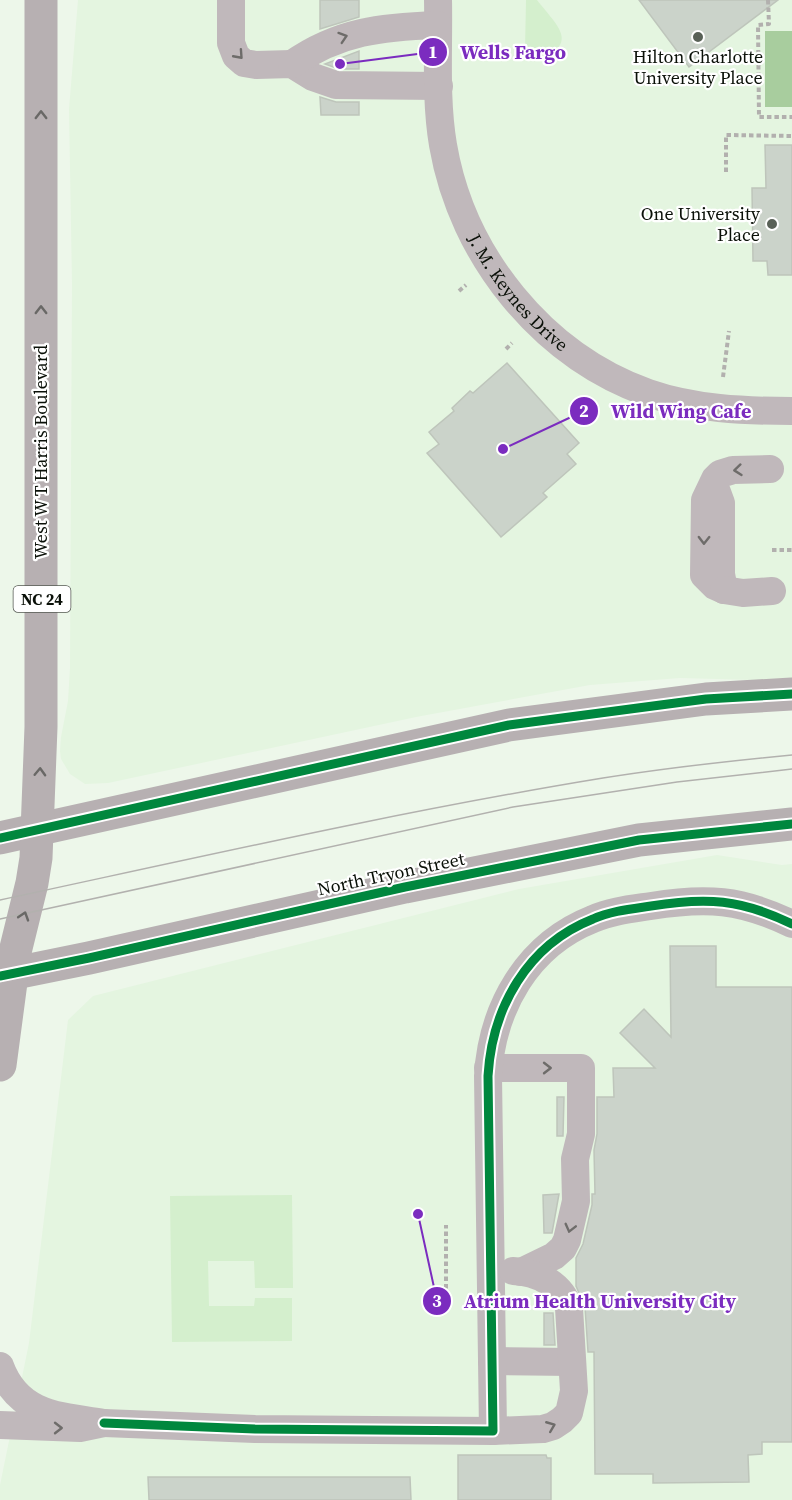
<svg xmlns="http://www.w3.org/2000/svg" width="792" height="1500" viewBox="0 0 792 1500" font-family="'Source Serif 4',serif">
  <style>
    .built { fill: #e4f5e0 }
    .green { fill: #d4efcd }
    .water { fill: #a8cd9e }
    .building { fill: #cbd3ca; stroke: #bec5bb; stroke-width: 1.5 }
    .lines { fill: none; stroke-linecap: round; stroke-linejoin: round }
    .path { stroke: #b2b0ae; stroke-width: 4; stroke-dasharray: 4.5 3; stroke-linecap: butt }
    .minor { stroke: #c0b8bb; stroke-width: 28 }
    .major { stroke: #b7b0b2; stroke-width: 33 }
    .tram { stroke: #b2b1ae; stroke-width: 1.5 }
    .cycleway-casing { stroke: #fff; stroke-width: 13 }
    .cycleway { stroke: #00873e; stroke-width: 9 }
    .oneway { stroke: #6e6c6a }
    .oneway2 { stroke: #696866 }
    .poi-dot { fill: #596157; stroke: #fff; stroke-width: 2 }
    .labels { text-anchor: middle; stroke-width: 4.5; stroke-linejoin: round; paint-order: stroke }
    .shield { fill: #fff; stroke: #545852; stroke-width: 1.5 }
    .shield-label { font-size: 16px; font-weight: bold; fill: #0a1008 }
    .poi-label { font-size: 18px; fill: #0a1008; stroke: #fff }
    .street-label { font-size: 18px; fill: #0a1008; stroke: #fff }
    .leader { fill: none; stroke: #7b2cbf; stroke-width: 2 }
    .callout-dot { fill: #7b2cbf; stroke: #fff; stroke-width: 2 }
    .mark-label { font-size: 18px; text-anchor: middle; font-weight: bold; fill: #fff }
    .callout-label { font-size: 20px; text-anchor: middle; font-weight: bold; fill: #7b2cbf; stroke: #fff; stroke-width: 4.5; stroke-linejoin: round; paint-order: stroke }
  </style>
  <rect width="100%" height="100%" fill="#edf7ea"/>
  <g class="built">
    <polygon points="78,0 792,0 792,31 765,31 765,107 792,107 792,681 680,678 590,685 416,717 108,783 85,784 70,774 61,759 60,751 61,737 68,701 70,668 72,284 69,109"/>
    <polygon points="717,855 782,865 792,864 792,1500 0,1500 0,1485 29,1343 68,1020 93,996 519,889"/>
  </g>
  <g class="green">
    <path d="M526,0H537C557,26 581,43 537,61L528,57L525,50Z"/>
    <polygon points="292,1195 293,1288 255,1288 254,1261 208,1261 209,1306 254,1306 255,1298 292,1298 292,1341 172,1342 170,1196"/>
  </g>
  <rect class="water" x="765" y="31" width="27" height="76"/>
  <g class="building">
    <polygon points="320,0 359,0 359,17 320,29"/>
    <polygon points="639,0 778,0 689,67"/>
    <polygon points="359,51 359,69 339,69 325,64"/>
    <polygon points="320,97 336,102 359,102 359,115 321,115"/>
    <polygon points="765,145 792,145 792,275 768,275 767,261 753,261 752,188 766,188"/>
    <polygon points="507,363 579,443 567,454 576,464 543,493 547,497 501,537 427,453 439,444 429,432 454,411 452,408 470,391 473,393"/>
    <polygon points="670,946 716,946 716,987 792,987 792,1442 762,1442 762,1454 748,1455 749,1482 653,1483 653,1474 595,1474 594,1352 588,1352 585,1307 576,1286 576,1258 583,1244 592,1205 592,1194 595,1194 594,1150 597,1134 597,1097 614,1097 613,1068 655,1068 620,1033 644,1009 671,1037"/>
    <polygon points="557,1097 564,1097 563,1136 557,1136"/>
    <polygon points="559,1194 552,1233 544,1233 543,1195"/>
    <polygon points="544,1313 553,1313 555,1345 544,1345"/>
    <polygon points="458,1455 546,1455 547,1458 551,1458 551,1500 458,1500"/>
    <polygon points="148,1477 410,1477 411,1500 149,1500"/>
  </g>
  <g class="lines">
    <g class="path">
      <polyline points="768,0 769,24 758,25 759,117 792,117"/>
      <polyline points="726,172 726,135 792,136"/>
      <polyline points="459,291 466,285"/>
      <polyline points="506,349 512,343"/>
      <polyline points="723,377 729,331"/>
      <polyline points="772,550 792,550"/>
      <polyline points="446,1296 446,1225"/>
    </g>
    <g class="minor">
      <polyline points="231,0 231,43 236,56 244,63 256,65 292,64 313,77 336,85 439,86"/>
      <path id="s1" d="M438,0C439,48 435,98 443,145C462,256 542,355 648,393C694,409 744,411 792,411"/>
      <path d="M292,64C339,31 382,27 438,25"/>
      <polyline points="714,484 721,503 721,574 724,590 715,586 704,575 705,500 715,479 720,474 733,470 770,469"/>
      <polyline points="724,590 743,593 772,591"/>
      <polyline points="488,1068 581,1068 581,1134 575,1159 576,1201 567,1240 563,1248 554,1256 521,1272"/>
      <polyline points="492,1361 572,1362"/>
      <path d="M0,1366C18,1415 59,1416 104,1423L80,1428L0,1425"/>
      <path d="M104,1423L255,1429L493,1431L488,1076C492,1008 527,945 593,919C611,911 631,909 651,906C706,897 741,899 792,924"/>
      <path d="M493,1431L543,1429L553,1426L562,1420L569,1413L574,1391L569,1308C561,1284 538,1272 513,1271"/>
    </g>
    <g class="major">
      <polyline points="0,838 509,725 706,699 792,694"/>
      <polyline points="0,976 89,958 405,887 639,840 792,824"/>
      <polyline points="0,1065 15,952 32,883 36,858 41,727 41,0"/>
    </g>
    <g class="tram">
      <path d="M0,900C200,857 401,811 603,778C666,768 729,761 792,755"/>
      <polyline points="0,919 513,807 677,782 792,769"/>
    </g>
    <g class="cycleway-casing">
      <g id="cycleway">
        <polyline points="0,838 509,725 706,699 792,694"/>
        <polyline points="0,976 89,958 405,887 639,840 792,824"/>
        <path d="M104,1423L255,1429L493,1431L488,1076C492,1008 527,945 593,919C611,911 631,909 651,906C706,897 741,899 792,924"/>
      </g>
    </g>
    <use href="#cycleway" class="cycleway"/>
  </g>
  <defs><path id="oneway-chevron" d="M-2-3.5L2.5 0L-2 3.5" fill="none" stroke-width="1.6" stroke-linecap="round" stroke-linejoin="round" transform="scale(1.5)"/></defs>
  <g class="oneway">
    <use href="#oneway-chevron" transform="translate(343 37) rotate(-18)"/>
    <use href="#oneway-chevron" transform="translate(239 55) rotate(48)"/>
    <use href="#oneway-chevron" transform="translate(738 470) rotate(174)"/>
    <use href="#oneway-chevron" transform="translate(704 540) rotate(91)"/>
    <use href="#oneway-chevron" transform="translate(547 1068)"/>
    <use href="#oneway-chevron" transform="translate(570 1228) rotate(104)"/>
    <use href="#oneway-chevron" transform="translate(551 1426) rotate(-22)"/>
    <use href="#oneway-chevron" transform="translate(58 1428)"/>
  </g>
  <g class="oneway2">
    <use href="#oneway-chevron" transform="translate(41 115) rotate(-90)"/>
    <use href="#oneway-chevron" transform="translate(41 310) rotate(-90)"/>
    <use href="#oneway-chevron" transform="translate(40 772) rotate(-88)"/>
    <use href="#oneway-chevron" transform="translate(24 916) rotate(-72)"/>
  </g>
  <g class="poi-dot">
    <circle cx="698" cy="37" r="6"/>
    <circle cx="772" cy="224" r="6"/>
  </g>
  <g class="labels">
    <rect class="shield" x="13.5" y="586" width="57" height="26" rx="4.5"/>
    <g class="shield-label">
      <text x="42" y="605">NC 24</text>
    </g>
    <g class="poi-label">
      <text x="698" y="63">Hilton Charlotte<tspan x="698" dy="21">University Place</tspan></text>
      <text x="760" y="220" text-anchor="end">One University<tspan x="760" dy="21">Place</tspan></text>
    </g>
    <g class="street-label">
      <text dy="6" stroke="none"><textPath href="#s1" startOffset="314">J. M. Keynes Drive</textPath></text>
      <text transform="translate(41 452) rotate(-90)" y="6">West W T Harris Boulevard</text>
      <text transform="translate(391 874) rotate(-12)" y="6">North Tryon Street</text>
    </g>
  </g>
  <path class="leader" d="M340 64L433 52M503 449L584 411M418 1214L437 1301"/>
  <g class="callout-dot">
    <circle cx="340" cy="64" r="6"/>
    <circle cx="503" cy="449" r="6"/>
    <circle cx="418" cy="1214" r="6"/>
    <circle cx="433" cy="52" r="15"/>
    <circle cx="584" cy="411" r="15"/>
    <circle cx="437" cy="1301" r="15"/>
  </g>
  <g class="mark-label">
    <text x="433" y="58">1</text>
    <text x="584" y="417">2</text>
    <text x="437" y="1307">3</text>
  </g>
  <g class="callout-label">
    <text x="513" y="59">Wells Fargo</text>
    <text x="681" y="418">Wild Wing Cafe</text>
    <text x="600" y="1308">Atrium Health University City</text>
  </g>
</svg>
